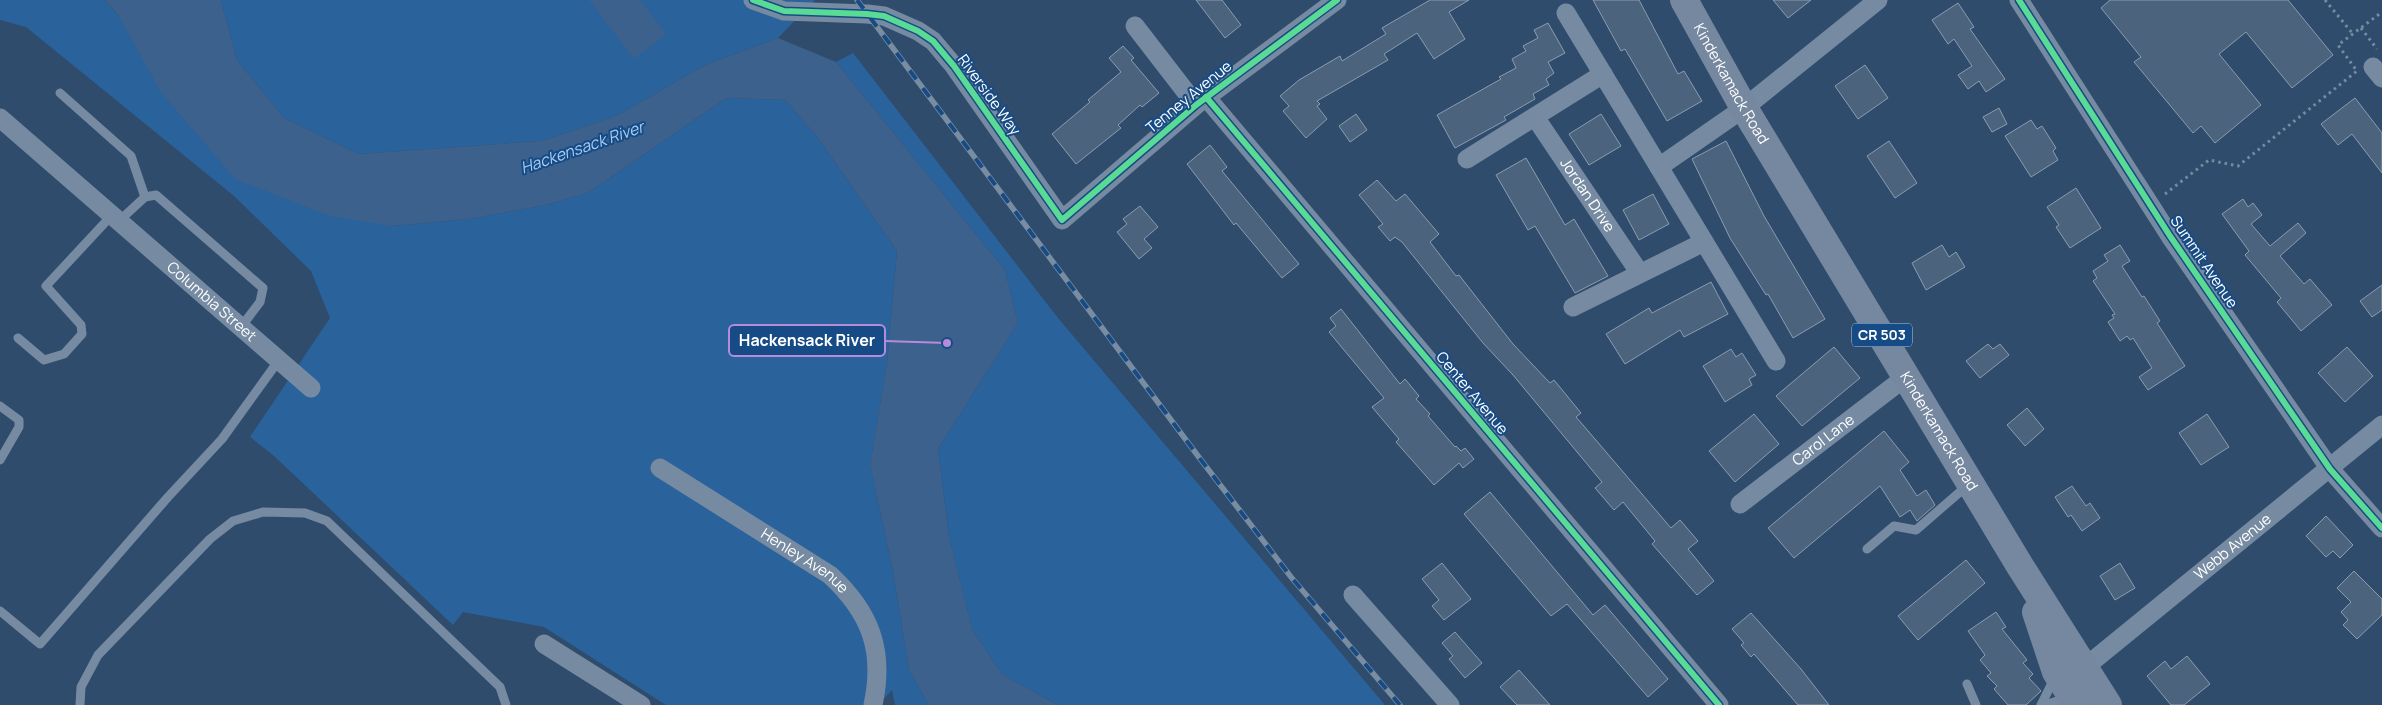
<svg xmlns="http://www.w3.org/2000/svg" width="2382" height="705" viewBox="0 0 2382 705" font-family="Manrope,sans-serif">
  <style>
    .green { fill: #2a629c }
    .water { fill: #3b618c }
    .building { fill: #4c637d; stroke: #8a9cb0 }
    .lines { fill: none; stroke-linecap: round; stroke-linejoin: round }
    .path { stroke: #768ba2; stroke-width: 3; stroke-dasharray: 2.5 4; stroke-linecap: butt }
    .lane { stroke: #768ba2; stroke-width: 9 }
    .street { stroke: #768ba2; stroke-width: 19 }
    .primary { stroke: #76889f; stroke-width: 28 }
    .rail-casing { stroke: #788ca2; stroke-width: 5.5 }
    .rail { stroke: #174b85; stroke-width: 4; stroke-dasharray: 11; stroke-linecap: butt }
    .cycleway-casing { stroke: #174b85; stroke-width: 9 }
    .cycleway { stroke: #5adb95; stroke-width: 6 }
    .labels { text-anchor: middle; stroke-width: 4; stroke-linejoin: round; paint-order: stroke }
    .shield { fill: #174b85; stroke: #b9c9da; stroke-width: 1 }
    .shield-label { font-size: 14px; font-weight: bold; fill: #fff }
    .street-label { font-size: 15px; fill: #fff; stroke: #174b85 }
    .water-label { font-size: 16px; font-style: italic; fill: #a7cdf5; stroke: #174b85 }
    .leader { fill: none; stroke: #b68bdc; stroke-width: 2 }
    .callout-dot { fill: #b68bdc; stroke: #174b85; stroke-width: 2 }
    .callout { fill: #174b85; stroke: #b68bdc; stroke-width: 2 }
    .callout-label { font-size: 16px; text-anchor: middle; font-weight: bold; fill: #fff }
  </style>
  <rect width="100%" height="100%" fill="#304c6c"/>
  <g class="green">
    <polygon points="0,0 105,0 119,16 393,226 469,219 541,206 588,193 726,98 785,100 818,138 897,251 887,363 870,465 893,571 909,670 929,705 895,705 892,690 878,705 666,705 544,627 463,612 453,625 273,455 250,437 330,318 311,271 234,196 26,27 0,20"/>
    <polygon points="221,0 815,0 778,38 705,65 618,115 541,141 359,154 284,118 237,60"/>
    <polygon points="853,53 1058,318 1385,705 1058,705 1002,674 972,629 949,537 938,449 1018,323 1005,270 836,62"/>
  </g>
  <g class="water">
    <polygon points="105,0 221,0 237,60 284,118 359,154 541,141 618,115 705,65 778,38 836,62 1005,270 1018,323 938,449 949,537 972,629 1002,674 1058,705 929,705 909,670 893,571 870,465 887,363 897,251 818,138 785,100 726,98 588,193 541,206 469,219 393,226 330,216 235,179 160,91 119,16"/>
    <polygon points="589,0 640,0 666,34 634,59"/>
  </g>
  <g class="building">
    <polygon points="1196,0 1222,0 1241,25 1225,38"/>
    <polygon points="1430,0 1469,0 1449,12 1465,39 1434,59 1417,33 1384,54 1388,60 1317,101 1320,104 1317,106 1327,119 1306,138 1283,111 1289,106 1280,96 1299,80 1340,56 1342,61 1386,34 1382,28"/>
    <polygon points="1593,0 1639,0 1678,74 1684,71 1702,101 1667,121 1625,49 1621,51"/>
    <polygon points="1773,0 1811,0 1788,18"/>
    <polygon points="2110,0 2288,0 2333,55 2292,88 2246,32 2219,54 2261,105 2215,143 2201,126 2193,133 2134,62 2141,57 2101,8"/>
    <polygon points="1958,3 1974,27 1970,29 2005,79 1986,92 1979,81 1968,89 1958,75 1972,66 1954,39 1948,44 1932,20"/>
    <polygon points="1548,23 1565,53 1548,62 1554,73 1546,79 1549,85 1533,94 1535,99 1504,117 1506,120 1455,148 1437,115 1501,79 1499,77 1516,68 1512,59 1526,51 1523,46 1538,38 1534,30"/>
    <polygon points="1123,46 1134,58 1131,60 1159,93 1142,107 1140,105 1118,125 1121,128 1076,164 1052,134 1090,102 1088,100 1121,72 1109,58"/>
    <polygon points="1865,65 1888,98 1858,119 1835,86"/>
    <polygon points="2355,98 2382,133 2382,173 2352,134 2338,145 2321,124"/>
    <polygon points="1999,108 2007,124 1992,132 1983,117"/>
    <polygon points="1356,114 1367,130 1350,142 1339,126"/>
    <polygon points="1601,114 1621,146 1589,165 1569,134"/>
    <polygon points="2031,120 2037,129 2042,126 2056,148 2053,151 2058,160 2031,177 2005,136"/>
    <polygon points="1726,141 1764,216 1825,319 1793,338 1768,294 1766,295 1730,238 1692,159"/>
    <polygon points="1889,141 1917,183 1895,198 1867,156"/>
    <polygon points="1210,145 1227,167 1222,171 1299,264 1282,278 1236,223 1234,225 1187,164"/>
    <polygon points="1526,158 1565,225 1574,219 1608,276 1575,293 1535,226 1528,230 1496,175"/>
    <polygon points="1377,180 1396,201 1405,194 1439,234 1430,242 1456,276 1459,275 1513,344 1550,383 1554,380 1581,413 1576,417 1583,425 1671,528 1680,520 1698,541 1688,549 1714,581 1697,595 1652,544 1655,541 1623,502 1614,510 1595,488 1602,482 1513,375 1483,343 1402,242 1395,237 1390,241 1378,227 1383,224 1359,195"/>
    <polygon points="2076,188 2101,228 2070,248 2056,227 2059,225 2047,207"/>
    <polygon points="1653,194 1669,224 1639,240 1623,210"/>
    <polygon points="2243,199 2248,207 2253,203 2262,215 2251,224 2270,246 2298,223 2306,233 2280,256 2304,284 2310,279 2332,305 2301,331 2277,302 2281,298 2245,255 2249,251 2222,214"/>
    <polygon points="1140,206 1158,227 1144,239 1152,248 1139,259 1117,232 1127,224 1123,219"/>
    <polygon points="1942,245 1949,257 1956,252 1965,267 1926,290 1912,263"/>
    <polygon points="2120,245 2130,261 2122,266 2142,297 2144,296 2160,321 2157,323 2185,366 2148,390 2139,377 2152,368 2133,338 2130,340 2127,336 2120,341 2108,322 2114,318 2112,315 2115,314 2093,281 2097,278 2093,271 2108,261 2104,255"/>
    <polygon points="1711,282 1728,314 1684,337 1680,330 1625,364 1606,334 1649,308 1652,313"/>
    <polygon points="2382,285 2382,310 2372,317 2360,301"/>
    <polygon points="1341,309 1400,384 1405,379 1419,396 1416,399 1430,414 1428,416 1455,447 1456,446 1461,451 1465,448 1474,459 1463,468 1459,463 1434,485 1396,442 1399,439 1372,407 1384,398 1329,332 1336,326 1330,318"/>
    <polygon points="1988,344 1993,349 2000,344 2009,355 1980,378 1966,361"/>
    <polygon points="1834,347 1860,378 1802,426 1776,396"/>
    <polygon points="2347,347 2373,376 2345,402 2318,373"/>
    <polygon points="1731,349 1736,357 1742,353 1756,375 1749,379 1752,385 1725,402 1703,366"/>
    <polygon points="2027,408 2044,429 2025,446 2007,425"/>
    <polygon points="1754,414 1779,444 1735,482 1709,451"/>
    <polygon points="2207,414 2229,447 2201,465 2179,433"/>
    <polygon points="1884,431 1909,462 1900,470 1917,496 1926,490 1935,505 1917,521 1910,510 1900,517 1880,486 1794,558 1768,528"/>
    <polygon points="2072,486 2086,506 2090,503 2100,518 2082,531 2071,515 2068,517 2055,497"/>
    <polygon points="1490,492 1593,615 1605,605 1668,679 1648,697 1567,604 1551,616 1464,514"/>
    <polygon points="2326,516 2353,545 2340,558 2333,551 2326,557 2306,536"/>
    <polygon points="1966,560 1985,583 1918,640 1898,616"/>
    <polygon points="1442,563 1471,599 1444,620 1432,606 1439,600 1422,579"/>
    <polygon points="2120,563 2135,588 2115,600 2100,576"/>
    <polygon points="2354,571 2382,599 2382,615 2357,639 2343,625 2348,620 2341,612 2351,602 2337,588"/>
    <polygon points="1996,612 2006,627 2002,629 2027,660 2023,663 2033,674 2029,678 2041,691 2026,705 2008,705 1994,689 1997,686 1987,676 1991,673 1980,660 1985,655 1968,631"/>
    <polygon points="1751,613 1801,669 1829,705 1798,705 1754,654 1751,657 1741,645 1744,643 1732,629"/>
    <polygon points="1455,632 1482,663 1465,678 1449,659 1453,656 1442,643"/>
    <polygon points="2187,656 2210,684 2184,705 2171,705 2147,676 2165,661 2171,669"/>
    <polygon points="1519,670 1550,705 1517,705 1500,687"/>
  </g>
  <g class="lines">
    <g class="path">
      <polyline points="2325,0 2353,34"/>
      <polyline points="2361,28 2377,49"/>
      <polyline points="2165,194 2209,160 2238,166 2357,71 2338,45 2382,12"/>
    </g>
    <g class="lane">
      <polyline points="60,93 131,156 145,197"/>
      <polyline points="119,221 145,197 156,195 263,288 260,302 241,327"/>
      <polyline points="18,338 44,360 64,354 82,334 81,325 46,286 112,215"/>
      <polyline points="0,406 19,420 19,427 0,460"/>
      <polyline points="1867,549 1894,526 1916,530 1968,485"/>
      <polyline points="0,611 40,644 168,497 222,439 279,360"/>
      <polyline points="1967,684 1976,705"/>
      <polyline points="80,705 81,687 98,655 210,539 233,521 263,512 305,513 327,521 500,687 506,705"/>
      <polyline points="2041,705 2054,679"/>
      <polyline points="2044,705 2067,698"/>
    </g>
    <g class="street">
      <polyline points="753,0 784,11 867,14 884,16 918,31 933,41 954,66 1062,220 1196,105 1337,0"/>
      <polyline points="2019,0 2170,236 2330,469 2382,528"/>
      <polyline points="1566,13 1776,361"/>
      <polyline points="1135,26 1196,105"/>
      <polyline points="2373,67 2382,78"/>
      <polyline points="1206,97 1719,705"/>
      <path id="s1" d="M1535,117L1639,272"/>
      <path id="s2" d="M0,118L311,388"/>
      <polyline points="1467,159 1603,74"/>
      <polyline points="1659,167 1744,108 1878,0"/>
      <polyline points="1573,307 1704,242"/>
      <path id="s3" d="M660,468L830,575C870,612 885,650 873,705"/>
      <path id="s4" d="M1740,504L1907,376"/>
      <polyline points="1353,595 1450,705"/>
      <polyline points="544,644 641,705"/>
      <path id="s5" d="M2084,668L2382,425"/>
    </g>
    <g class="primary">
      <path id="s6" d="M1684,0L1744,108L2020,566L2108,705"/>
      <polyline points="2036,612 2056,672 2077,705"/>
    </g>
    <g class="rail-casing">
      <polyline id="rail" points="857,0 1201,460 1291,577 1400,705"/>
    </g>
    <use href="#rail" class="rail"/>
    <g class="cycleway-casing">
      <g id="cycleway">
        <polyline points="753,0 784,11 867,14 884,16 918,31 933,41 954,66 1062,220 1196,105 1337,0"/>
        <polyline points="2019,0 2170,236 2330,469 2382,528"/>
        <polyline points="1206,97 1719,705"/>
      </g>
    </g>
    <use href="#cycleway" class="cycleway"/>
  </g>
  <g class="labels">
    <rect class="shield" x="1852" y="323.5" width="60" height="23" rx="4"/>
    <g class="shield-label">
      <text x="1882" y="340">CR 503</text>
    </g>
    <g class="street-label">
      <text dy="5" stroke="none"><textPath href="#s6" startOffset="96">Kinderkamack Road</textPath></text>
      <text transform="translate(989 95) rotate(54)" y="5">Riverside Way</text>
      <text transform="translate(1189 97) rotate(-39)" y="5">Tenney Avenue</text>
      <text dy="5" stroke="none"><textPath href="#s1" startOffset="94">Jordan Drive</textPath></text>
      <text transform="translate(2204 262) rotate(56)" y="5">Summit Avenue</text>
      <text dy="5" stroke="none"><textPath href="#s2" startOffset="280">Columbia Street</textPath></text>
      <text transform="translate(1472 393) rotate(50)" y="5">Center Avenue</text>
      <text dy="5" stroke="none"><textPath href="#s6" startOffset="501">Kinderkamack Road</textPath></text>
      <text dy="5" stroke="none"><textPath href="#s4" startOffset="105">Carol Lane</textPath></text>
      <text dy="5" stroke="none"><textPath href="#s5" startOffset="192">Webb Avenue</textPath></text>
      <text dy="5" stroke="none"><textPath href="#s3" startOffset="172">Henley Avenue</textPath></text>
    </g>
    <g class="water-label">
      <text transform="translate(582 147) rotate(-19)" y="6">Hackensack River</text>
    </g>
  </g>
  <path class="leader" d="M947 343L885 341"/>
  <circle class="callout-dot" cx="947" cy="343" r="5"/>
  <rect class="callout" x="729" y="325" width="156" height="31" rx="5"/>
  <g class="callout-label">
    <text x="807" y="346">Hackensack River</text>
  </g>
</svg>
